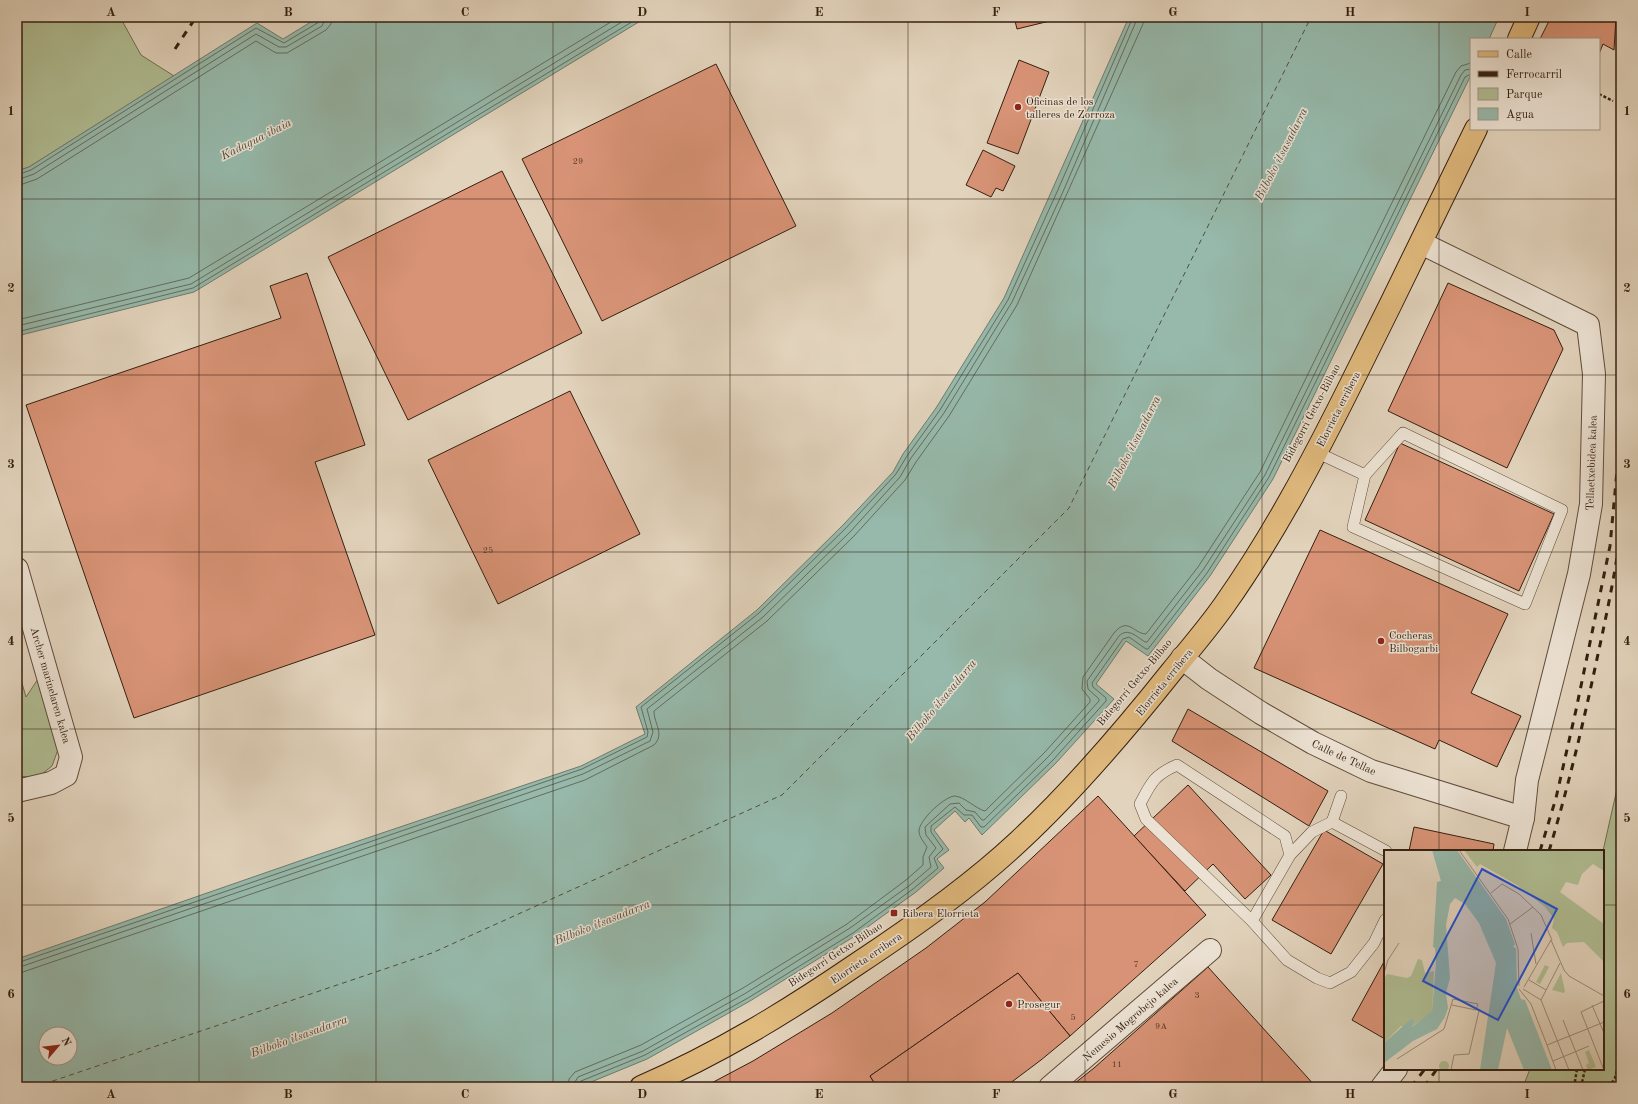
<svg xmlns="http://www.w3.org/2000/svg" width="1638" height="1104" viewBox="0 0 1638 1104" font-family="'Old Standard TT',serif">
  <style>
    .green { fill: #b0bd93; stroke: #726e52 }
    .water { fill: #96b9ab; stroke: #6f7b6d; fill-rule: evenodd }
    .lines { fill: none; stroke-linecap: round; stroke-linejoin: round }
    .shore { stroke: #656c5e; stroke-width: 1 }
    .ferry { stroke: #514d3e; stroke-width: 1; stroke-dasharray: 5 4; stroke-linecap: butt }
    .building { fill: #d89376; stroke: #341f10 }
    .lane-casing { stroke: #604c3b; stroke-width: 12 }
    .street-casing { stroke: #604c3b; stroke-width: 24 }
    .primary-casing { stroke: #341f10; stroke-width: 24 }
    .path { stroke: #341f10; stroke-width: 2.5; stroke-dasharray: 3 2; stroke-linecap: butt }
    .lane { stroke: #ece2d3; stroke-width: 11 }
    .street { stroke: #ece2d3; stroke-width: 22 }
    .primary { stroke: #e1ba7e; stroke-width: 22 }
    .rail { stroke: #341f10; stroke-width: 3; stroke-dasharray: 7 7; stroke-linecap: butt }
    .grid { fill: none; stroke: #341f10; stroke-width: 1; stroke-opacity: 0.55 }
    .poi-dot { fill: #8f2418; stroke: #ece2d3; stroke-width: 1.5 }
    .labels { text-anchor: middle; stroke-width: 3; stroke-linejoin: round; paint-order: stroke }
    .number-label { font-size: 9px; fill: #5d3c2a }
    .poi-label { font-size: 11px; fill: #341f10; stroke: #ece2d3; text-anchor: start }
    .street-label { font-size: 11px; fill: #341f10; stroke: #ece2d3 }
    .water-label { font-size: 12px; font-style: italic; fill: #514d3e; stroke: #ece2d3 }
    .inset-river { fill: none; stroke: #96b9ab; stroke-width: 2 }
    .inset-road { fill: none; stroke: #9c8b77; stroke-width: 1 }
    .view { fill: #1d4ed8; fill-opacity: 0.15; stroke: #1d4ed8; stroke-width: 2 }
    .inset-edge { fill: none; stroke: #341f10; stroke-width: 2 }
    .neatline { fill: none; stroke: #341f10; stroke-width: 1.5 }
    .grid-label { font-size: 13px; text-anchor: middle; font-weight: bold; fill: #341f10 }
  </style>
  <rect width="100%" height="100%" fill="#e2d3bc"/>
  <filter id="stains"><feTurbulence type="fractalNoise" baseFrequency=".005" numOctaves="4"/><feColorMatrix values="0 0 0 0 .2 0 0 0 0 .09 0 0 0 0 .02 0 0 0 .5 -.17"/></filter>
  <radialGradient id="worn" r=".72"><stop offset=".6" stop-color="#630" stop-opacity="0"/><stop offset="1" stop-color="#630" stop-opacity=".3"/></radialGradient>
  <g class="green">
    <polygon points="17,17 120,17 141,55 174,76 29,167 17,171"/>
    <polygon points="17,666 26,697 40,676 59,747 52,766 42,774 32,777 17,776"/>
    <polygon points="1621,771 1621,1087 1523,1087 1530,1069 1603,1069 1603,851"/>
  </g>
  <g class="water">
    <polygon points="319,17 647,17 194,292 17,336 17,171 29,167 257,23 283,39"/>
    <path d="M1129,17H1499L1489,39H1471V75L1273,479L1210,576L1148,656L1126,641L1096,684L1114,699L1056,763L982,835L969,818L965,822L955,811L934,830L949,850L937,859L944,868L916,892L855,936L750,1001L647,1059L579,1087H17V959L305,859L581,766L645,734L636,707L757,610L843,525L893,472L903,454L936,408L1004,298ZM46,1034H70V1058H46Z"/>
  </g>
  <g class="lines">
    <g class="shore">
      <polyline points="17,175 31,170 256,28 284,43 319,22 321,17"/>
      <polyline points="17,180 34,174 256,34 279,47 286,47 322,26 326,17"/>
      <polyline points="17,186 37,179 256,41 276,53 287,53 326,30 331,24 332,17"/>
      <polyline points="17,320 189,278 619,17"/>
      <polyline points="17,326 191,284 630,17"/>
      <polyline points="17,332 193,288 640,17"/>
      <polyline points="17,963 582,769 647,737 648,732 641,707 759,613 846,528 896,474 907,456 940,410 1008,300 1057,192 1133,17"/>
      <polyline points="17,968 583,774 650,741 653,732 647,709 763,617 850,532 900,477 911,458 944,413 1012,302 1062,194 1138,17"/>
      <path d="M17,974L585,780L654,745C665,734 654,724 654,711L767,621L854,536L905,480L916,462L949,416L1017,305L1143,24L1144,17"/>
      <path d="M568,1087L569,1079L575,1072L641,1045L743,988L847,924L906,880L923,865V857L927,847C924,842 919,837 919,831C919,820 945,796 955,796C965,797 976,809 985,811L1045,752L1090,702V699L1082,689L1083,677L1114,633C1128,616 1134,634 1146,634L1198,567L1260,472L1456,72L1461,66L1471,63"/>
      <path d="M574,1087L575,1082L578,1077L643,1051L746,993L850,928L910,885L931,867L929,857L936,848L926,835L925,827L950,804L959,803L966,810L975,812L982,820H984L1049,756L1099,701V699L1088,689L1087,681L1119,636C1128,627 1137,637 1145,642H1147L1203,570L1265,475L1461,75L1465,70L1471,69"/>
      <polyline points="579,1087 581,1081 645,1055 748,998 853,933 913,889 938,868 934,858 943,849 931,832 931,826 955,807 964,815 972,815 981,827 984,827 1053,760 1106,701 1106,698 1093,687 1092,683 1123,639 1129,637 1146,649 1148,649 1207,573 1269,477 1465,77 1471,74"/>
    </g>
    <polyline class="ferry" points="35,1087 432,953 782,795 1069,508 1311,17"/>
  </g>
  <g class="building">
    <polygon points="1014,17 1062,17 1062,18 1017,29"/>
    <polygon points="1551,17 1616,17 1614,50 1603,44 1599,54 1599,39 1540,39"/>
    <polygon points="1019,60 1049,72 1018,154 987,143"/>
    <polygon points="716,64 796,226 602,321 522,159"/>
    <polygon points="983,150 1015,166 1003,191 996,188 991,197 966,185"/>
    <polygon points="502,171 582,333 408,420 328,257"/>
    <polygon points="307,273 365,445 315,462 375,635 134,718 26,405 281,318 270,286"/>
    <polygon points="1448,283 1554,330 1563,349 1507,468 1388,411"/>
    <polygon points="570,391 640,534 498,604 428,460"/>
    <polygon points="1400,443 1554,514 1519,591 1365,520"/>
    <polygon points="1320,530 1508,614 1471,693 1521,716 1497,767 1439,740 1435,749 1254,668"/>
    <polygon points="1188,709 1328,791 1309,826 1172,741"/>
    <polygon points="1188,785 1271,875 1245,899 1213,864 1185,891 1134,836"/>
    <polygon points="1098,796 1206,915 1070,1036 1018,973 870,1076 877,1087 704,1087 753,1061 832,1013 926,948 985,902"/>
    <polygon points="1414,827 1494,844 1493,851 1409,851"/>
    <polygon points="1324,830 1383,864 1331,954 1272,920"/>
    <polygon points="1385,960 1385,1039 1352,1020"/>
    <polygon points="1208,967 1316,1087 1070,1087 1094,1068"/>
    <polygon points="1018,973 1070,1036 1041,1060 1005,1087 877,1087 870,1076"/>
  </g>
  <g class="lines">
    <g class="lane-casing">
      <g id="lane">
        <polyline points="1316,452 1365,475 1353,527 1525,604 1562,510 1403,433 1365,475"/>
        <polyline points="1341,796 1332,822 1386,851"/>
        <polyline points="1290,855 1312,832 1332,822"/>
        <path d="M1252,921L1290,855L1285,836L1177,765C1154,775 1151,783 1140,804L1146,819L1252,921L1287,960L1317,978L1330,983L1351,972L1374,943L1385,920"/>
      </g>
    </g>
    <g class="street-casing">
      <g id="street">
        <polyline points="1421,243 1588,325 1594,374 1591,504 1579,574 1527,780 1523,818 1515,851"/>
        <polyline points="17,569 71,757 66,775 51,783 17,791"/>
        <polyline points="1182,658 1209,679 1261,713 1313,743 1371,771 1523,818"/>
        <polyline points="1050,1087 1210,950"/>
        <polyline points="1382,1087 1396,1069"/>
      </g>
    </g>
    <g class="primary-casing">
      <g id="primary">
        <polyline points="1519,39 1529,17"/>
        <path d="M641,1087C718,1054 788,1011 857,964C913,927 970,887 1019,841C1075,789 1125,730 1172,671C1190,649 1209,627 1225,604C1273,536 1312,462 1349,388C1392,302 1434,216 1476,129"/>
      </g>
    </g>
    <g class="path">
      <polyline points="1599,94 1613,101"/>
      <polyline points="612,1087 621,1083"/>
      <polyline points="1574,1087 1577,1069"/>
      <polyline points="1581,1087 1585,1069"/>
      <polyline points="1609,1087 1615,1078 1621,1054"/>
    </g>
    <use href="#lane" class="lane"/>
    <use href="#street" class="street"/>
    <use href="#primary" class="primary"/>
    <g class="rail">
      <polyline points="175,49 196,17"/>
      <polyline points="1621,188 1621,227"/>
      <polyline points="1540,851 1556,798 1576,710 1610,546 1619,449 1621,392"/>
      <path d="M1549,851C1567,791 1582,729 1595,668C1605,622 1615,576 1621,530"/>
      <polyline points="1411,1087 1425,1069"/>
      <polyline points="1424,1087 1437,1069"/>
    </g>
  </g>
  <path class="grid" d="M199,17V1087M376,17V1087M553,17V1087M730,17V1087M908,17V1087M1085,17V1087M1262,17V1087M1439,17V851M17,199H1621M17,375H1621M17,552H1621M17,729H1621M17,905H1385M1603,905H1621M1439,1069V1087"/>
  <g class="poi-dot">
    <circle cx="1018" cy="107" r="4"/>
    <circle cx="1381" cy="641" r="4"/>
    <rect x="890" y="909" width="8" height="8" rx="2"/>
    <circle cx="1009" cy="1004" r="4"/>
  </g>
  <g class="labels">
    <g class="number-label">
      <text x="578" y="164">29</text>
      <text x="488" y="553">25</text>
      <text x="1136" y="967">7</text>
      <text x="1197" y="998">3</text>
      <text x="1073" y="1020">5</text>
      <text x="1161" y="1029">9A</text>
      <text x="1117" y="1067">11</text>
    </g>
    <g class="poi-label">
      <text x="1026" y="105">Oficinas de los<tspan x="1026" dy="13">talleres de Zorroza</tspan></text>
      <text x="1389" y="639">Cocheras<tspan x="1389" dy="13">Bilbogarbi</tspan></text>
      <text x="902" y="917">Ribera Elorrieta</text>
      <text x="1017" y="1008">Prosegur</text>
    </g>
    <g class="street-label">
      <text transform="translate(1338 409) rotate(-63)" y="4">Elorrieta erribera</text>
      <text transform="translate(1311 413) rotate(-62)" y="4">Bidegorri Getxo-Bilbao</text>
      <text transform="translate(1591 463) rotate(-88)" y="4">Tellaetxebidea kalea</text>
      <text transform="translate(1134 682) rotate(-50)" y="4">Bidegorri Getxo-Bilbao</text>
      <text transform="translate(1164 682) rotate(-51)" y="4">Elorrieta erribera</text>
      <text transform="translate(51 685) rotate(74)" y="4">Archer marinelaren kalea</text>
      <text transform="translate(1344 757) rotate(25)" y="4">Calle de Tellae</text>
      <text transform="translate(835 954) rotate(-33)" y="4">Bidegorri Getxo-Bilbao</text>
      <text transform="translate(866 958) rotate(-34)" y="4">Elorrieta erribera</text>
      <text transform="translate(1130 1019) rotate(-41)" y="4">Nemesio Mogrobejo kalea</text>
    </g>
    <g class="water-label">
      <text transform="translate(256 139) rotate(-27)" y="4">Kadagua ibaia</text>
      <text transform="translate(1281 154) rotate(-63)" y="4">Bilboko itsasadarra</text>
      <text transform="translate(1134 442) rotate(-63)" y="4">Bilboko itsasadarra</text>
      <text transform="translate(941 700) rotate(-50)" y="4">Bilboko itsasadarra</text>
      <text transform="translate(602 922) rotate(-22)" y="4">Bilboko itsasadarra</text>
      <text transform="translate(299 1036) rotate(-20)" y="4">Bilboko itsasadarra</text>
    </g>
  </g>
  <g transform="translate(1384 850)">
    <rect width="220" height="220" fill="#e2d3bc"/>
    <path d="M80,0H220V21L209,14L198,24L194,35L182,32L176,42L220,74V112L200,92L183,93L179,97L173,82L168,78L170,69L161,57L133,35L96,14L93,17ZM34,109L38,110L41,123L50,121L48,162L27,177L17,176L0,193V129L3,124L23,128L27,126ZM161,115L165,117L156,134L152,132ZM177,123L181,141L180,143L168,140ZM205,200L212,217L204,220L202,215L205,213L201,202ZM55 216a5 5 0 1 1 10 0a5 5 0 1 1-10 0Z" fill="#b0bd93"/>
    <path d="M48,0H73L122,69L131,94L129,97L132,98L133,138L137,149L141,150L168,220H140L123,178L114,220H96L112,113L95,73L81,54L71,48L66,54L62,75L66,128L62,143L64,158L61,167L53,179L29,191L0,213V193L27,169L30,170L28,177L48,161L52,113L51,98L49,97L53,32L57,31Z" fill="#96b9ab"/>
    <path class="inset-river" d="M62,0L112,76L121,106L119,136L106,220"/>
    <path class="inset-road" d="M75,0L124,69L134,99L135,136M107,43L118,34L135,44L157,65L168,90M126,74L149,57M147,83L152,114M0,123L4,110L15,93M145,130L162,140M140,137L167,90L180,120L185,126L220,146M135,139L147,154L163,195L203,179M139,139L157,150M157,150L185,220M157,150L176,113M208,155L220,183M179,170L199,220M203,179L220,172M163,195L172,220M13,209L60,179L69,149L94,154L92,160L68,155M169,211L205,196M67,220L70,205L85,204L95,161L93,159M220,220L197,162L220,151"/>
    <path class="view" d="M98,19L173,59L114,170L39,131Z"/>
    <rect width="220" height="220" class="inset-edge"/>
  </g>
  <rect width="1638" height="1104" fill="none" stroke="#e2d3bc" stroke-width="44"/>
  <rect x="1470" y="38" width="130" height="92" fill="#ece2d3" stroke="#a29485"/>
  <rect x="1478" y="51" width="20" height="6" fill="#e1ba7e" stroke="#a29485"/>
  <text x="1506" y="58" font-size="12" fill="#341f10">Calle</text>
  <rect x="1478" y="71" width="20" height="6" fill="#341f10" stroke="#a29485"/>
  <text x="1506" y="78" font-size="12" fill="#341f10">Ferrocarril</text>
  <rect x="1478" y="88" width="20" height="12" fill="#b0bd93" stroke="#a29485"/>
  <text x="1506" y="98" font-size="12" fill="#341f10">Parque</text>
  <rect x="1478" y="108" width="20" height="12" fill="#96b9ab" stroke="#a29485"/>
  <text x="1506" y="118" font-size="12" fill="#341f10">Agua</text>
  <g transform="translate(58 1046) rotate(62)"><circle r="19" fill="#ece2d3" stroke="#a29485"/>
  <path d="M0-3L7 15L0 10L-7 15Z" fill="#8f2418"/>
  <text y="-6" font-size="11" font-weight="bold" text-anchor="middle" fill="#341f10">N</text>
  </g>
  <rect x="22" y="22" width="1594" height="1060" class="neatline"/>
  <g class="grid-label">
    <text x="111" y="16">A</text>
    <text x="288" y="16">B</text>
    <text x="465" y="16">C</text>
    <text x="642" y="16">D</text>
    <text x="819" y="16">E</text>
    <text x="996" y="16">F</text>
    <text x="1173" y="16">G</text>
    <text x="1350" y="16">H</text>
    <text x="1527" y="16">I</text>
    <text x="11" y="115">1</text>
    <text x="1627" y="115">1</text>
    <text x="11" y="292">2</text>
    <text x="1627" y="292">2</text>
    <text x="11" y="468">3</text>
    <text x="1627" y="468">3</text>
    <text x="11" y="645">4</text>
    <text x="1627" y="645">4</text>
    <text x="11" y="822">5</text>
    <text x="1627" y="822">5</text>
    <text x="11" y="998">6</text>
    <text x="1627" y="998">6</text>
    <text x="111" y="1098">A</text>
    <text x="288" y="1098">B</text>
    <text x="465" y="1098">C</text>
    <text x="642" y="1098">D</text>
    <text x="819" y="1098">E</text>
    <text x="996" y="1098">F</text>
    <text x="1173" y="1098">G</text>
    <text x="1350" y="1098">H</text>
    <text x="1527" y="1098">I</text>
  </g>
  <rect width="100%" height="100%" filter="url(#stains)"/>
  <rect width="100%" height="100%" fill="url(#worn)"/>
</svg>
